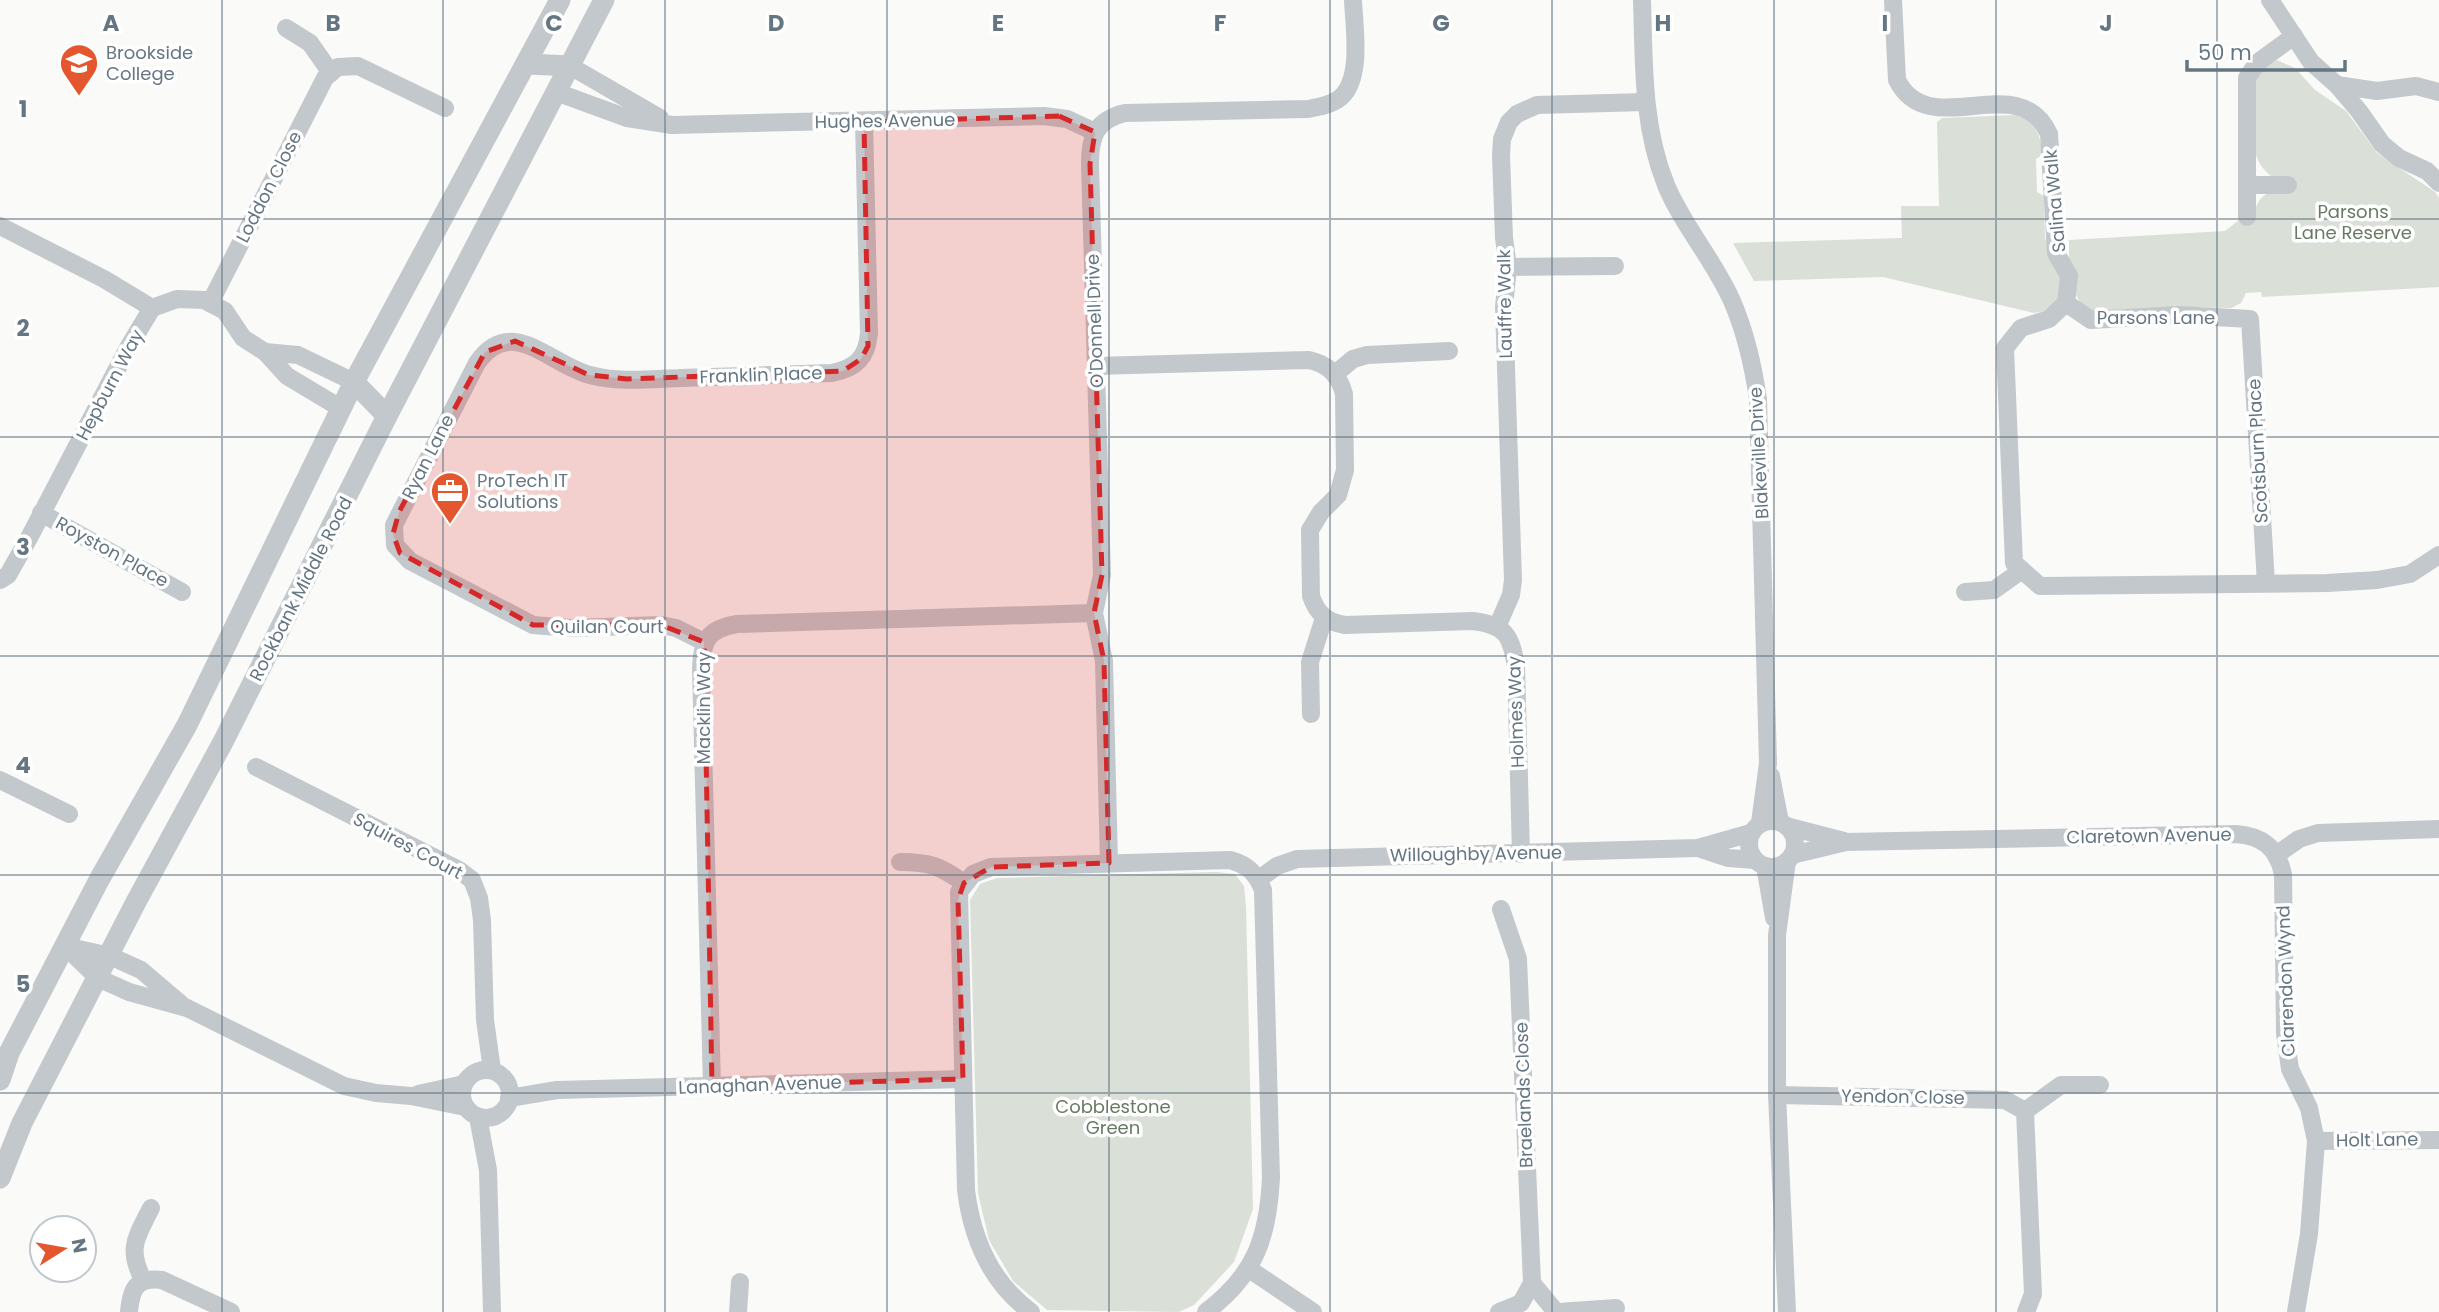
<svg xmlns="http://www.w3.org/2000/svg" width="2439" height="1312" viewBox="0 0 2439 1312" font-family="Poppins,sans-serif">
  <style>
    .green { fill: #dadfd7 }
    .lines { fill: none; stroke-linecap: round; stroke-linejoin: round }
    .minor { stroke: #c3c8cc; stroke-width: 18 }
    .tertiary { stroke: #c3c8cc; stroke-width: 21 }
    .marked { fill: #d62828; fill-opacity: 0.2; stroke: #d62828; stroke-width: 5; stroke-dasharray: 14 9; stroke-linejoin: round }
    .grid { fill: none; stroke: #657683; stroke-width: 2; stroke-opacity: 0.55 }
    .labels { text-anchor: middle; stroke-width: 7; stroke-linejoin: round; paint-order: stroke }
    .poi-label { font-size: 18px; fill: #657683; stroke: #fff; text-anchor: start }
    .street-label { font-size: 18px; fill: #657683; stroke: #fff }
    .park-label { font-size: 18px; fill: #687a64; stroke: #fff }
    .grid-label { font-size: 23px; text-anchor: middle; font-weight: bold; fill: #657683; stroke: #fff; stroke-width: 7; stroke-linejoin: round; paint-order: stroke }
  </style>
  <rect width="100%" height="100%" fill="#fafaf8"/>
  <g class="green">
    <path d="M2277,60L2295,68L2315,90L2346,111L2377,153L2435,192L2439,198V287L2262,297L2261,292L2246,293L2241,303L2231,308L2178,307L2095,313L2081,304L2075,293L2069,260V240L2225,231L2239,220L2253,217C2257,203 2259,197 2272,191V177C2265,171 2258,164 2256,154C2252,134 2252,89 2257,70Z"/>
    <path d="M2015,115C2036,120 2041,135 2042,155L2036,159L2037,192L2044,196L2045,238L2061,275L2060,297L2046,311L2034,313L1883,277L1754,281L1733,243L1902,238L1901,206H1939L1937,122L1942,118Z"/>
    <polygon points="1216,872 1235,874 1244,886 1246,907 1253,1209 1234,1262 1194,1305 1179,1312 1047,1310 1013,1281 989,1240 978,1193 970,900 980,884 997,878"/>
  </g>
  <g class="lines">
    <g class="minor">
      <path d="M1642,0C1644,63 1642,126 1666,185C1683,226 1714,260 1732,301C1746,333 1753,365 1758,399L1768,763L1760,823"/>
      <path d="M1893,0L1897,80C1929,144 2019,67 2049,134L2056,253L2069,276L2066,303L2049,319L2021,328L2005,348L2014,563L2040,586L2327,583L2377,580L2410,574L2439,555"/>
      <polyline points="2270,0 2311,62 2337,85 2359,111 2382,144 2399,158 2427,171 2439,183"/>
      <polyline points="286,28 310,43 331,73"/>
      <polyline points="570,66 660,118"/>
      <polyline points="2337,85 2377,91 2416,86 2439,92"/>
      <polyline points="556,92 627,118 672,125 1044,116 1067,119 1095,132"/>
      <polyline points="2247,185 2288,185"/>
      <polyline points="2247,217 2247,78 2257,63 2294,36"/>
      <polyline points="0,226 104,279 152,308"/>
      <polyline points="1508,267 1615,266"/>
      <polyline points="210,303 325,78 338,67 358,66 445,108"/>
      <polyline points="2066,303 2091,320 2179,315 2250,319 2266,583"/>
      <polyline points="265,352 298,355 354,382"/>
      <path d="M1096,366L1309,360C1328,364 1339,375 1344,394L1345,470L1338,495L1321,512L1310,530L1311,596C1317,614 1327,622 1345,625L1473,621C1506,625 1511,636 1516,666L1521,854"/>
      <polyline points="1335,374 1353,359 1367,355 1449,351"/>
      <polyline points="41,513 182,592"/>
      <polyline points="0,580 8,575 30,536 128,348 152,308 177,299 204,300 225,311 243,338 265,352 287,376 342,409"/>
      <polyline points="1965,592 1994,590 2022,570"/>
      <polyline points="1497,627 1511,595 1513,580 1504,307 1508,267 1504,238 1501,155 1502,139 1509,122 1517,114 1537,105 1645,102"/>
      <path d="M704,642L676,628L661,625L571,628L533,625L410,561L395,545L394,525L477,363C511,314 549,364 590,375C619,383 651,379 681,378C731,376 782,375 832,373C856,368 867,358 869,333L864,122"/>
      <polyline points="1311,714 1310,662 1324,618"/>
      <polyline points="256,767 459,870 472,880 479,898 482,920 485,1020 492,1070"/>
      <polyline points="1771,776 1780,822"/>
      <polyline points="0,780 69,814"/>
      <circle cx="1772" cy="844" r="23"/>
      <polyline points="1786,826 1844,841"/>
      <polyline points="1698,848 1728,858 1755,860"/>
      <path d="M1792,855L1846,842L2236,834C2262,836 2277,847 2283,874L2285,1033L2290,1069L2309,1108L2316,1141L2309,1234L2296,1312"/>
      <polyline points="2276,855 2299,839 2318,833 2439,829"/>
      <path d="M900,862C930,862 940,866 964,883"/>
      <path d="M1109,863L1104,661L1094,613L1102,575L1090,164C1090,136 1096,120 1125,113L1308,109C1319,107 1331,105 1340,98C1363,79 1354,27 1353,0"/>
      <polyline points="1765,866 1774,918"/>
      <polyline points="1259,879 1277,866 1297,859 1698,848 1751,833"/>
      <polyline points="65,946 98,978 129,992 187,1008 344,1086 376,1093 411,1096 465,1107"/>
      <polyline points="65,946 110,956 141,970 181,1004"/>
      <circle cx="486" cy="1094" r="24"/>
      <path d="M712,1086L701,669C702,641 707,629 737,624L1094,613"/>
      <polyline points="418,1094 464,1084"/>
      <polyline points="1777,1095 2005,1100 2025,1111 2033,1294 2026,1312"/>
      <polyline points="509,1098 557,1090 963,1079"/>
      <polyline points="2025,1111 2061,1085 2100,1085"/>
      <polyline points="478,1117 488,1170 492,1312"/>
      <polyline points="2316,1141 2439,1140"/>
      <polyline points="1249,1269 1313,1312"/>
      <path d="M143,1280C127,1248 136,1238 151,1208"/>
      <polyline points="1532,1283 1556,1312"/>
      <path d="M129,1312C131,1289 136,1277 162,1280L231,1312"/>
      <polyline points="738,1312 740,1282"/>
      <path d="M1031,1312C990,1282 972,1238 966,1190L959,892L973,874L991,867L1230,860C1248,865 1256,873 1263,890L1271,1178C1268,1238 1255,1275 1206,1312"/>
      <polyline points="1499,1312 1521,1303 1532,1283 1518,959 1501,909"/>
      <polyline points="1558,1312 1616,1308"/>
      <polyline points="1787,1312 1777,1095 1777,935 1787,861"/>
    </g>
    <g class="tertiary">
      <polyline points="527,64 570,66"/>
      <polyline points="354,382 387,416"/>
      <polyline points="0,1080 9,1053 99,880 187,725 354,382 560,0"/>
      <polyline points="0,1178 22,1123 136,902 223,742 387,416 604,0"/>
    </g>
  </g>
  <path class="marked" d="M1059,116L1095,132L1090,164L1102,575L1094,613L1104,661L1109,863L991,867L964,883L958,900L963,1079L712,1086L704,642L661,625H533L400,553L393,534L399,512L485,352L515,341L589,375L627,379L843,371L861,359L868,346L864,122Z"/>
  <path class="grid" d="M222,0V1312M443,0V1312M665,0V1312M887,0V1312M1109,0V1312M1330,0V1312M1552,0V1312M1774,0V1312M1996,0V1312M2217,0V1312M0,219H2439M0,437H2439M0,656H2439M0,875H2439M0,1093H2439"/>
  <defs>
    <g id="school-pin" transform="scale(2.0125)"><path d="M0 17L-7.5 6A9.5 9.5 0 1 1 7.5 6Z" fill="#e4572e" stroke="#fff"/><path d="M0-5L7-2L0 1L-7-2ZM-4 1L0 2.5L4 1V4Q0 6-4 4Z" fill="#fff"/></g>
    <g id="office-pin" transform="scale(2.0125)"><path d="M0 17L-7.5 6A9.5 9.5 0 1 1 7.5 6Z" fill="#e4572e" stroke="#fff"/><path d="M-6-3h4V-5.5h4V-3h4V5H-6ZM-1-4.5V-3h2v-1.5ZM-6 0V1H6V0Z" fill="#fff"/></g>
  </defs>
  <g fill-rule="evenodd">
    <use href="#school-pin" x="79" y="63"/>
    <use href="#office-pin" x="450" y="491"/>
  </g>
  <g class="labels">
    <g class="poi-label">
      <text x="106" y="59">Brookside<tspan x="106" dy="21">College</tspan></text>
      <text x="477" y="487">ProTech IT<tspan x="477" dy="21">Solutions</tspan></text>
    </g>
    <g class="street-label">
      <text transform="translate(885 121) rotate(-1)" y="6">Hughes Avenue</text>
      <text transform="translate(269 187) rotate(-63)" y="6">Loddon Close</text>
      <text transform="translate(2055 201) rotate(-95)" y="6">Salina Walk</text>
      <text transform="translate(1505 304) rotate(-91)" y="6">Lauffre Walk</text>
      <text x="2156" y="324">Parsons Lane</text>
      <text transform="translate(1095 321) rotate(-92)" y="6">O'Donnell Drive</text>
      <text transform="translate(761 375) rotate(-2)" y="6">Franklin Place</text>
      <text transform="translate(110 385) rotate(-62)" y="6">Hepburn Way</text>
      <text transform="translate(2258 451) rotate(-93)" y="6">Scotsburn Place</text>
      <text transform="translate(1759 453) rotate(-93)" y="6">Blakeville Drive</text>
      <text transform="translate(428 457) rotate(-63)" y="6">Ryan Lane</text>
      <text transform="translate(112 552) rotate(29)" y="6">Royston Place</text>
      <text transform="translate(301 589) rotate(-63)" y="6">Rockbank Middle Road</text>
      <text x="607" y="633">Quilan Court</text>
      <text transform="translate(704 708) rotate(-90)" y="6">Macklin Way</text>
      <text transform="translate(1516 712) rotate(-92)" y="6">Holmes Way</text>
      <text transform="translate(2149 836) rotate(-1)" y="6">Claretown Avenue</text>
      <text transform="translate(408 846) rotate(28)" y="6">Squires Court</text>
      <text transform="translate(1476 854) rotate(-1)" y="6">Willoughby Avenue</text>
      <text transform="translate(2286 981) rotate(-92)" y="6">Clarendon Wynd</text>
      <text transform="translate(760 1085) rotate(-2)" y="6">Lanaghan Avenue</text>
      <text transform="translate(1524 1095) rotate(-92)" y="6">Braelands Close</text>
      <text transform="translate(1903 1097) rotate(1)" y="6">Yendon Close</text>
      <text transform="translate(2377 1140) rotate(-1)" y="6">Holt Lane</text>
    </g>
    <g class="park-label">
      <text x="2353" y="218">Parsons<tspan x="2353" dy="21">Lane Reserve</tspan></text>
      <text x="1113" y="1113">Cobblestone<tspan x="1113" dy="21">Green</tspan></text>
    </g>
  </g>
  <g class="grid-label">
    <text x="111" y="31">A</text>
    <text x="333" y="31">B</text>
    <text x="554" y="31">C</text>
    <text x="776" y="31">D</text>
    <text x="998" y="31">E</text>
    <text x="1220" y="31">F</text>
    <text x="1441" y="31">G</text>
    <text x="1663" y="31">H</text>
    <text x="1885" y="31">I</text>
    <text x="2106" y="31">J</text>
    <text x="23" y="117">1</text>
    <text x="23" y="336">2</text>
    <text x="23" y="555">3</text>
    <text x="23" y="773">4</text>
    <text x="23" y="992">5</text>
  </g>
  <g transform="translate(63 1249) rotate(79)"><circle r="33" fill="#ffffff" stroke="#c1c8cd" stroke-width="2"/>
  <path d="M0-5L12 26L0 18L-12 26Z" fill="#e4572e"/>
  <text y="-10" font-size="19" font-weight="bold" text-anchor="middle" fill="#657683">N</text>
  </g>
  <path d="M2187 60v10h158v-10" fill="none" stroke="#657683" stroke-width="3.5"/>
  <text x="2198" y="60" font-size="21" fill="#657683" stroke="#ffffff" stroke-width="5" paint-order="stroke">50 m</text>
</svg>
